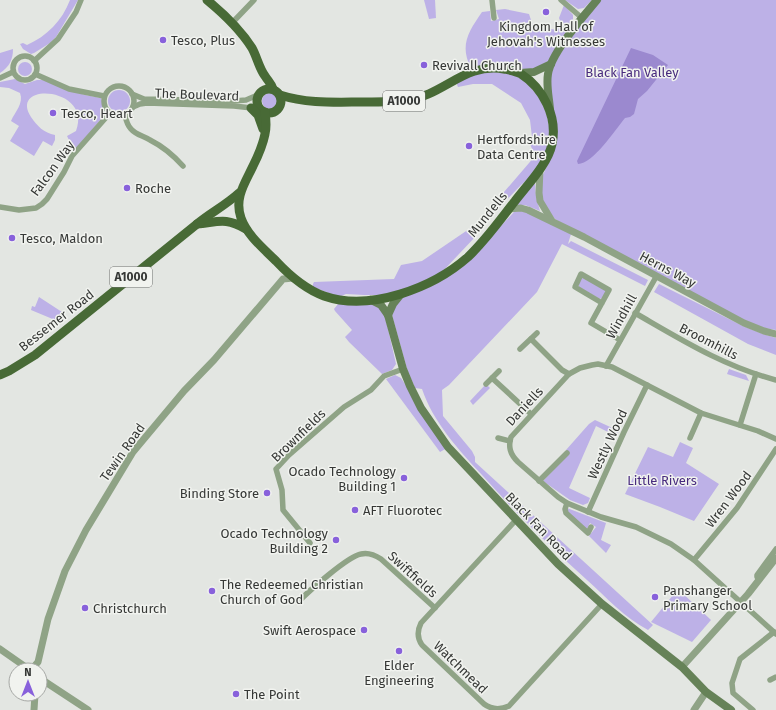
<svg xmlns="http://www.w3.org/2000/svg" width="776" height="710" viewBox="0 0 776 710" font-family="'Fira Sans',sans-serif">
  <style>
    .green { fill: #bdb1e7 }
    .water { fill: #9b89cf }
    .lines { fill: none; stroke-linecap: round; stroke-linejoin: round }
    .minor { stroke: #8fa386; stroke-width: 5.5 }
    .tertiary { stroke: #8fa386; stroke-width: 7 }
    .secondary { stroke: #668258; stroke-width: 8 }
    .primary { stroke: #486a36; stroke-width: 9 }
    .poi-dot { fill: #8861db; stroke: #f1f3ef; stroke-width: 1.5 }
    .labels { text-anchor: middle; stroke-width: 3; stroke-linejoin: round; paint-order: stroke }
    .shield { fill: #f1f3ef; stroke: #6e706e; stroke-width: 1 }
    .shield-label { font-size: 12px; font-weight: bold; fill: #363836 }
    .poi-label { font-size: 13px; fill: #363836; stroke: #f1f3ef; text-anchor: start }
    .park-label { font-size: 13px; fill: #482b7e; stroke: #f1f3ef }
    .street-label { font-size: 13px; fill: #363836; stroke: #f1f3ef }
  </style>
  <rect width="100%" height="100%" fill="#e3e6e2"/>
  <g class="green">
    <path d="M70,0H78L56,37L50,43L34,53L31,54L23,49L20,44L23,43L27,45C47,36 62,21 70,0Z"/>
    <polygon points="424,0 435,0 436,18 429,19"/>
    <polygon points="565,0 592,0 584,8 578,9"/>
    <polygon points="601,0 776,0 776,330 764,328 744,320 558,221 554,218 542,201 541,179 555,149 549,88 553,65 578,27"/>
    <path d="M564,5L573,15V22L550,60L535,71L471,68C459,45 469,31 482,12L490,11L491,21L499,19L496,10L505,9L529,14L533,26L557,30L561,23L559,18Z"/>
    <path d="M13,49C13,60 9,67 0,73V53Z"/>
    <circle cx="25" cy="69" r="7"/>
    <polygon points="484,71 513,74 525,81 544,102 551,135 546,154 529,178 521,185 491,216 483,222 480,220 535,156 530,144 532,137 530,120 521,103 492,84 473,84 458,87 456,82"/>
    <path d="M15,79L25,84L37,80H43L85,95L101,98L105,111L102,118L75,150L73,148L67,136L76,131C93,87 8,81 31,117C37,126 44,133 55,135V140L52,146L43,141L34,156L10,141L19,126L11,121C15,112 24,103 20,93L9,88L0,87V82Z"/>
    <circle cx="119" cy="101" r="11"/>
    <circle cx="270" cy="101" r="8"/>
    <polygon points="535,183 536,196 540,211 525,205 518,205 517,203"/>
    <path d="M522,210L571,234L568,244L571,241L648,280L645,286L562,244L537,292L449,385L442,390L443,416L472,451L475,457V462L653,625L648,630C625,618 606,597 587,580C550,547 515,512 482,475C458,449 433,422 422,389L415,388L407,369L392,315L398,301L482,246L514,212Z"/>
    <polygon points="475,225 477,229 476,236 442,272 407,289 381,295 364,295 346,294 339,297 313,287 313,284 314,282 394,279 401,265 422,261"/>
    <polygon points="581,278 584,278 605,289 606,292 602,298 600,299 579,287 578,284"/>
    <polygon points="659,284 743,326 763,334 776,338 776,355 748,344 654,292"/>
    <polygon points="39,297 62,312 61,320 55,320 31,310 32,306 35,307"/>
    <polygon points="338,304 371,304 380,307 386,320 396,364 392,370 382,374 349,342 345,337 352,330 335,311 334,309"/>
    <polygon points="729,369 746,375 749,381 727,374"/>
    <polygon points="395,375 401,378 447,448 440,452 386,379"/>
    <polygon points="486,384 490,388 473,405 470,401"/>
    <polygon points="595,420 619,431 616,436 596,426 569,488 590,498 588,503 583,505 570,500 543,481 569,453 566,450 589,424"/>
    <polygon points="680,442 693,448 686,463 719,484 694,521 660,507 625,494 648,447 673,457"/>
    <polygon points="567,508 606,523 601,540 611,545 606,553 589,536 596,527 590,523 586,531 568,513"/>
    <polygon points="678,589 711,620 692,642 651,622"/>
  </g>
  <path class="water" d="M631,48L653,55L668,65L647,91L638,99L634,114L630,117L625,118C615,130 593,164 578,164L577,161Z"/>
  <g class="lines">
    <g class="minor">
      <polyline points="492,0 494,18"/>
      <polyline points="561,0 582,18"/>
      <polyline points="232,23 254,0"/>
      <circle cx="25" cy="68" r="12"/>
      <polyline points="34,61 58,39 76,12 81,0"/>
      <polyline points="35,74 69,89 104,96"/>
      <polyline points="0,78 13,72"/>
      <circle cx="119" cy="101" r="15"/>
      <polyline points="132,94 144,99 234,101 246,100 258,95"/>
      <polyline points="133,107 140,104 147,103 234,106 260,109"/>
      <path d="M125,115C126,120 127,125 131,129C136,135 144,136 150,140C162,146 174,156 183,166"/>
      <polyline points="0,207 19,210 36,208 42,204 47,199 64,172 72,156 110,113"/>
      <polyline points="602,303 575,287 581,274 609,290 591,323 620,340"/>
      <path d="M635,313C682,340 723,366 776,380"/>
      <polyline points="531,339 562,370 569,374"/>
      <polyline points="520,349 537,333"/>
      <polyline points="606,366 656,277"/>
      <polyline points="492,378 531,414"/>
      <polyline points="486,384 499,371"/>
      <polyline points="740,425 756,374"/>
      <polyline points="498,438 510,441"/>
      <polyline points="690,438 701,413"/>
      <path d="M776,439L758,431L701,413L612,367L598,364L592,365L580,368L569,374L511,437C508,447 510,454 518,462L558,497L567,503L601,517L636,527L671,544L694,560L776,634"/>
      <polyline points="539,481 567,453"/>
      <polyline points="567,503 565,509 566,513 588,533 591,527"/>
      <polyline points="588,512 624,432 647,385"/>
      <path d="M516,520L421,623C417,631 417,638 422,645L484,704C492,710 500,710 509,706L602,604"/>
      <polyline points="310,543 283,510 282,490 276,469 289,455 344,407 371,390 384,376 403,369"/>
      <polyline points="694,560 737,508 776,449"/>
      <polyline points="760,579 757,577 757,575 776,549"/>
      <path d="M298,602C308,592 348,556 361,554C369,552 375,555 381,559L435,608"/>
      <polyline points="770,680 776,677"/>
      <polyline points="753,710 733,693 732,683 740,659 774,632"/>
    </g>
    <g class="tertiary">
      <polyline points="540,168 539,193 540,201 552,221"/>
      <polyline points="508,209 521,208 528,210 584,237 744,323 764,331 776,334"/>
      <polyline points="0,649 30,670"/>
      <polyline points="682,667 748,594 776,558"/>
      <polyline points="31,670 38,662 48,619 65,571 86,530 133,452 184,391 214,360 283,279 293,278"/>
      <polyline points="40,680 44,681 88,710"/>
      <polyline points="34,710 35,694"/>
      <polyline points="694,710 706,692"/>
    </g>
    <g class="secondary">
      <polyline points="520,73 534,72 551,64"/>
      <path d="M550,109C549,97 546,85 548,74C551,53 583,17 597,0"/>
      <polyline points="371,300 381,305 388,315 403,369 410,386 421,408 448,447 558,564 602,604 682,667 706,692 731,710"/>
      <polyline points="388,315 393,304 401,294"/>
    </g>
    <g class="primary">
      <path d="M207,0C224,14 240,29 252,48C257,57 259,68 265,76C268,81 271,83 273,89"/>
      <circle cx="269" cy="101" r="12"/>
      <polyline points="251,108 258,115 263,129"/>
      <path d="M265,112C266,119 267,126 265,134C263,144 258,156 253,166C245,183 234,198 241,218C247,235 263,248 276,261C290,276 305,289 324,296C370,312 433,288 468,257C486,240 500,220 515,201C527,185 548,164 552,144C558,117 543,88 521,74C516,71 509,70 504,69C465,62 444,95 408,100C394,102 380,102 365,102C336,102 308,104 280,95"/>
      <path d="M197,224C219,222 225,217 246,229"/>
      <path d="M0,375L9,371L35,355L197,224C210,213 226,205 239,193"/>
    </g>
  </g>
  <g class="poi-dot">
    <circle cx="546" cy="12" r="4"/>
    <circle cx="163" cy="40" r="4"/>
    <circle cx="424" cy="65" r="4"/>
    <circle cx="53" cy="113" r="4"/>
    <circle cx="469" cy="146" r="4"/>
    <circle cx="127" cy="188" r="4"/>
    <circle cx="12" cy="238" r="4"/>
    <circle cx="404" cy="478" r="4"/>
    <circle cx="267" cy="493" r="4"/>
    <circle cx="355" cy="510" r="4"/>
    <circle cx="336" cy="540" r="4"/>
    <circle cx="212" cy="591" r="4"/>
    <circle cx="655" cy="597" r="4"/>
    <circle cx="85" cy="608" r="4"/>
    <circle cx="364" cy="630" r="4"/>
    <circle cx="399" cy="651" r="4"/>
    <circle cx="236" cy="694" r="4"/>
  </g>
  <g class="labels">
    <g class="shield">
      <rect x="383" y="91" width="42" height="20" rx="3"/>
      <rect x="110" y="267" width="42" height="20" rx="3"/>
    </g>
    <g class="shield-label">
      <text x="404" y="105">A1000</text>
      <text x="131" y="281">A1000</text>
    </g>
    <g class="poi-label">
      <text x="546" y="31" text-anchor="middle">Kingdom Hall of<tspan x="546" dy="15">Jehovah's Witnesses</tspan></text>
      <text x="171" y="45">Tesco, Plus</text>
      <text x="432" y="70">Revivall Church</text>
      <text x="61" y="118">Tesco, Heart</text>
      <text x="477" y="144">Hertfordshire<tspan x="477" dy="15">Data Centre</tspan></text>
      <text x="135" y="193">Roche</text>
      <text x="20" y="243">Tesco, Maldon</text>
      <text x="396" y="476" text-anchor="end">Ocado Technology<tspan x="396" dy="15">Building 1</tspan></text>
      <text x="259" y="498" text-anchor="end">Binding Store</text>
      <text x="363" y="515">AFT Fluorotec</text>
      <text x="328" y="538" text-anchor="end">Ocado Technology<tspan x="328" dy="15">Building 2</tspan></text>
      <text x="220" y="589">The Redeemed Christian<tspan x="220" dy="15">Church of God</tspan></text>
      <text x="663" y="595">Panshanger<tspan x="663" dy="15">Primary School</tspan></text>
      <text x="93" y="613">Christchurch</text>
      <text x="356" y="635" text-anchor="end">Swift Aerospace</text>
      <text x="399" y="670" text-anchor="middle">Elder<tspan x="399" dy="15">Engineering</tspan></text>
      <text x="244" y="699">The Point</text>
    </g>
    <g class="park-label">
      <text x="632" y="77">Black Fan Valley</text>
      <text x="662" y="485">Little Rivers</text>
    </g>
    <g class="street-label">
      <text transform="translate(197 94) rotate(2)" y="5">The Boulevard</text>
      <text transform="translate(52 168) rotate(-54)" y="5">Falcon Way</text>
      <text transform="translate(487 214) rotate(-51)" y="5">Mundells</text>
      <text transform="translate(668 269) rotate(28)" y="5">Herns Way</text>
      <text transform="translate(621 316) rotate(-61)" y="5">Windhill</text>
      <text transform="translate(56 320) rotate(-38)" y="5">Bessemer Road</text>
      <text transform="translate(709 341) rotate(27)" y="5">Broomhills</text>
      <text transform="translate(524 406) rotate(-47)" y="5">Daniells</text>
      <text transform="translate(298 435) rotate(-44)" y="5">Brownfields</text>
      <text transform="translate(607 444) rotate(-65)" y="5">Westly Wood</text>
      <text transform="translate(122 452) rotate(-55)" y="5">Tewin Road</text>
      <text transform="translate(728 499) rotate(-53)" y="5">Wren Wood</text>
      <text transform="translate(539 526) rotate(46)" y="5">Black Fan Road</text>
      <text transform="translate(413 574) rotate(42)" y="5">Swiftfields</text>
      <text transform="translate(461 667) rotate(44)" y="5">Watchmead</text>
    </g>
  </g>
  <g transform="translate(28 682)"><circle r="19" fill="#f1f3ef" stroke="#a6a8a5"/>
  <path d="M0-3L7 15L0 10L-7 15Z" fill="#8861db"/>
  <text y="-6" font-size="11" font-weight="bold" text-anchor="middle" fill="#363836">N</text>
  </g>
</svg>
